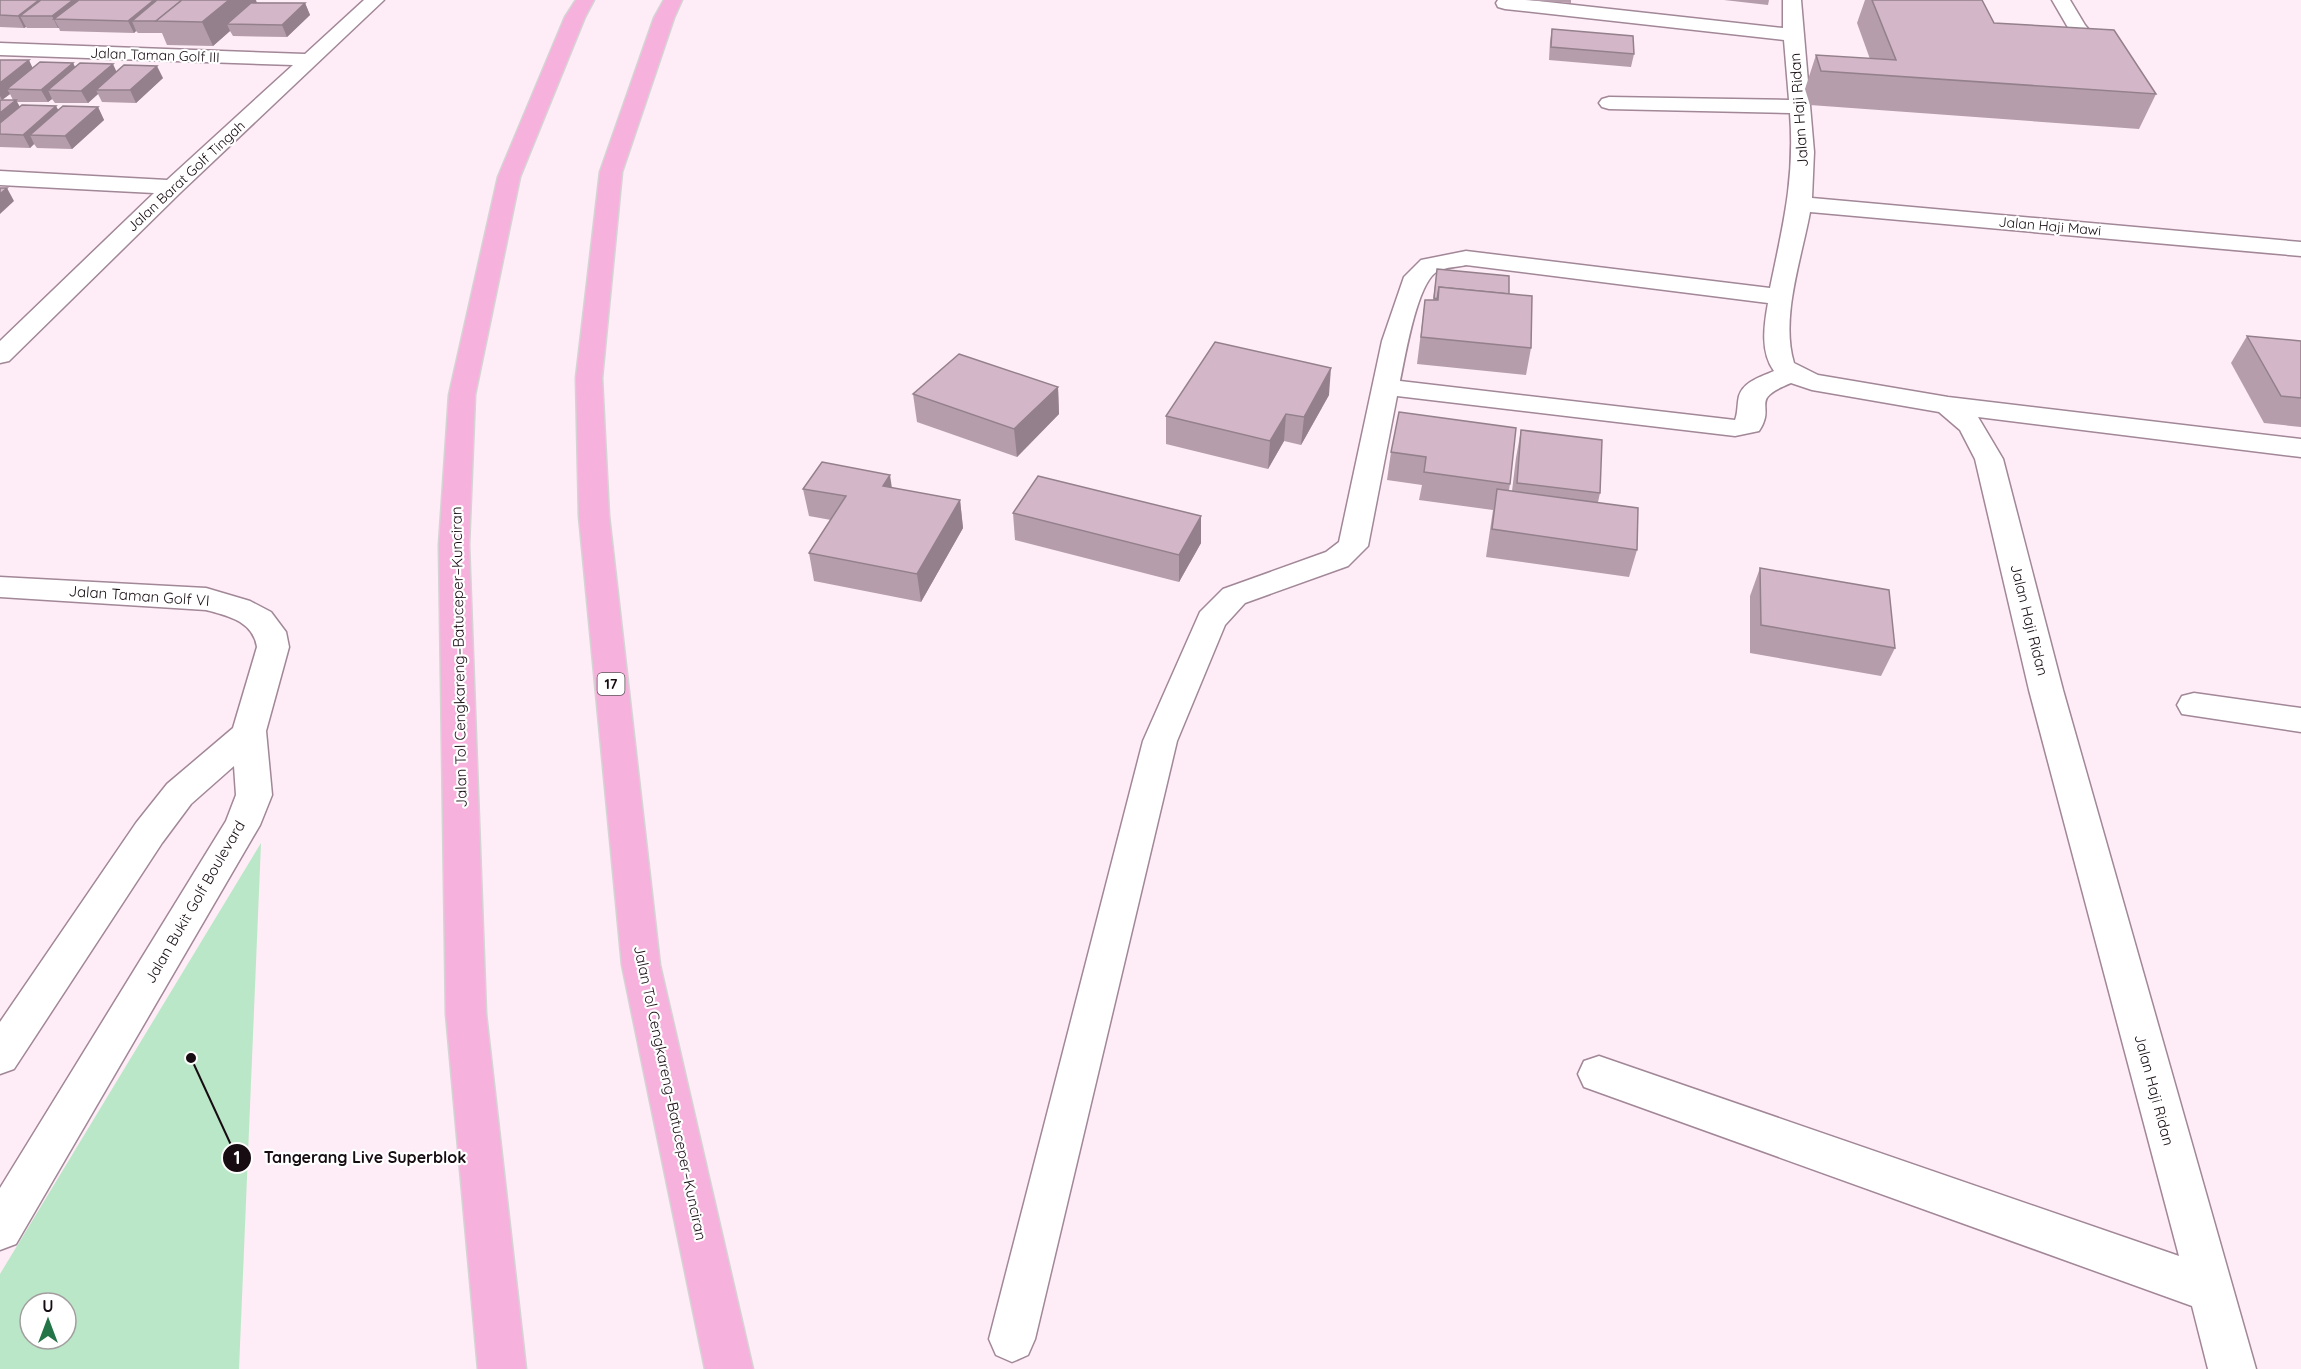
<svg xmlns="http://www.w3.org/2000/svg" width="2301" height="1369" viewBox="0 0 2301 1369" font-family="Quicksand,sans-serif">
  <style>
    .green { fill: #bae7c7; fill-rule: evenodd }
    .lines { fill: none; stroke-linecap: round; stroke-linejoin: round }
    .minor-casing { stroke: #a18797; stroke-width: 3 }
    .highway-casing { stroke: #d5d3d4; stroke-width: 3 }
    .minor { fill: #fff; fill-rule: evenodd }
    .highway { fill: #f7b1dd; fill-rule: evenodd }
    .wall { fill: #b59dac }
    .shaded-wall { fill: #94808c }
    .building { fill: #d3b7c8; stroke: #94808c; stroke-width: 1.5 }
    .labels { text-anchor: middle; stroke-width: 4.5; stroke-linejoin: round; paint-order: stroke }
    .far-street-label { font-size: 14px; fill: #160c12; stroke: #fff }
    .shield { fill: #fff; stroke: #5c5559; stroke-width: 1.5 }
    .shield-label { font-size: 14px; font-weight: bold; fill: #160c12 }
    .street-label { font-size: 15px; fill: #160c12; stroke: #fff }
    .leader { fill: none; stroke: #160c12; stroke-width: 2 }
    .callout-dot { fill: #160c12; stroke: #fff; stroke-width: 2 }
    .mark-label { font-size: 18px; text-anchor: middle; font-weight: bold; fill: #fff }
    .callout-label { font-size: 16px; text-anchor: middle; font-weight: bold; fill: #160c12; stroke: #fff; stroke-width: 4.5; stroke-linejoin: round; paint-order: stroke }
  </style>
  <rect width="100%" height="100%" fill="#feecf6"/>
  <path class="green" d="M261,843L239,1369H0V1274ZM30,1303H66V1339H30Z"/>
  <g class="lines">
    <g class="minor-casing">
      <g id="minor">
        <polygon points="364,0 384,0 181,192 9,361 0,363 0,341 154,193 0,185 0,171 167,180 293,65 0,55 0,43 305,54"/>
        <path d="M1498,0H1529L1783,28V0H1801L1814,152L1812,198L2301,242V256L1810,212C1802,257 1780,318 1794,363L1818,375L1948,397L2301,439V457L1978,417L2003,459L2063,690L2256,1369H2208L2192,1306L1584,1087L1578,1074L1584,1061L1599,1056L2179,1256L2029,690L1975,459L1960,430L1939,412L1812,390L1791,383C1747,401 1777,404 1759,431L1735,436L1397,396L1368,546L1348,566L1245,603L1225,625L1177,741L1035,1339L1028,1355L1012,1362L996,1355L989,1339L1143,741L1200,612L1223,589L1326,552L1339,542L1382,341L1404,277L1421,260L1466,251L1770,288C1783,225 1795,179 1790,113L1609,109L1602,107L1599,103L1602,99L1609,97L1789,100L1784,40L1505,9L1498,7L1496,3ZM1466,265L1768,303C1764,325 1760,352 1774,371C1761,377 1744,381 1739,396C1737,404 1738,413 1735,420L1400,381C1405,358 1417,281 1438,271C1446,267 1458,267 1466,265Z"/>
        <polygon points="2052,0 2070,0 2085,25 2117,64 2114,68 2100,68 2070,31"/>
        <path d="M0,577L206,588L250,601L271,612L286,632L289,647L266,731L272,795L260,825L16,1244L0,1250V1188L226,821L236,795L234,766L191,804L162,843L14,1069L0,1074V1022L136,823L167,784L233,728L257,647C253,621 228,616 206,610L0,597Z"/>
        <polygon points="2194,693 2301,708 2301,732 2182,714 2177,705 2182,696"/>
      </g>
    </g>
    <g class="highway-casing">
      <g id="highway">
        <polygon points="576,0 594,0 585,17 520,177 475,395 469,545 486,1014 526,1369 478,1369 446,1014 439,545 449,395 498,177 565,17"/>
        <polygon points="664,0 682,0 674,18 622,172 602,378 609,516 660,965 753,1369 705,1369 622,965 579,516 576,378 600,172 654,18"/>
      </g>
    </g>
    <use href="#minor" class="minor"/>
    <use href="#highway" class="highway"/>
  </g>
  <g class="wall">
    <polygon points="0,0 305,3 310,15 287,37 233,36 230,31 213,46 167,45 162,33 138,33 136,31 134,33 60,31 59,28 27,28 26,27 24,28 0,27"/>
    <polygon points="1525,0 1571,0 1571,3"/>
    <polygon points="1724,0 1769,0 1768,5"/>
    <polygon points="1865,0 1982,0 1994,23 2156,94 2139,129 1810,105 1805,89 1816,55 1870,59 1857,23"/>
    <polygon points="1552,29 1634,54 1631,67 1549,60 1550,41"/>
    <polygon points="0,60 33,68 73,63 75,67 117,72 163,78 136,103 102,102 98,94 88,103 55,103 52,99 48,102 17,102 20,107 59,110 98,107 104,120 72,149 37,148 34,144 30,148 0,147 0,100 13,100 10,94 2,100 0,99"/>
    <polygon points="1437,269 1509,294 1531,348 1526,375 1417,364 1425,300 1433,300"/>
    <polygon points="2247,336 2301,341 2301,427 2264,423 2231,363"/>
    <polygon points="1058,387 1059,414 1017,457 917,422 913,394"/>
    <polygon points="1329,395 1301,445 1284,441 1268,469 1166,444 1166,416"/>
    <polygon points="1399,412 1510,484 1509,490 1512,491 1516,458 1521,430 1600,493 1598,502 1637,550 1629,577 1486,557 1493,510 1419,500 1422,485 1387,480 1391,452"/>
    <polygon points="892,488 960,500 963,528 921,602 814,581 809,553 831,520 809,516 803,489"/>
    <polygon points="1013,513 1201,516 1201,543 1179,582 1015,540"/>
    <polygon points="1760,568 1895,648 1881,676 1750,653 1750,596"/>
  </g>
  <g class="shaded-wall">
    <polygon points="39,0 54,0 20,16 26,27 24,28 18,16"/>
    <polygon points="73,0 85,0 54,19 59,28 58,28 52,16"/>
    <polygon points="154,0 170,0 132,21 136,31 134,33 128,21"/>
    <polygon points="229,0 256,0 258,6 227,24 230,31 213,46 202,22"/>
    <polygon points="305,3 310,15 287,37 282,25"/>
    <polygon points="29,60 35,73 7,89 10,94 2,100 0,96 0,83"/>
    <polygon points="73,63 79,75 48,90 52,99 48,102 41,90"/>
    <polygon points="113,64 119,77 96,90 98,94 88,103 81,91"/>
    <polygon points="157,66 163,78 136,103 130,90"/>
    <polygon points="16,100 23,113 0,132 0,113"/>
    <polygon points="56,106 63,118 30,135 34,144 30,148 23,135"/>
    <polygon points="98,107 104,120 72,149 65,136"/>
    <polygon points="7,188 14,201 0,214 0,194"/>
    <polygon points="1331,368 1329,395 1301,445 1304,417"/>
    <polygon points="1058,387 1059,414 1017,457 1014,429"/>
    <polygon points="1286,414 1284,441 1268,469 1270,441"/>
    <polygon points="890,475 894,502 883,486"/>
    <polygon points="960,500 963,528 921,602 917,574"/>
    <polygon points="1201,516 1201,543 1179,582 1179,555"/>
  </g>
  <g class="building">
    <polygon points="0,0 39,0 18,16 0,15"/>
    <polygon points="41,0 73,0 52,16 20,16"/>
    <polygon points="79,0 154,0 128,21 54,19"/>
    <polygon points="157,0 182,0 156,21 132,21"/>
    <polygon points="182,0 229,0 202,22 156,21"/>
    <polygon points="1872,0 1982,0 1994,23 2114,30 2156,94 1821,71 1816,55 1896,60"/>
    <polygon points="251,3 305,3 282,25 227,24"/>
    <polygon points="1552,29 1633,36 1634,54 1551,47"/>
    <polygon points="0,60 29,60 0,83"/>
    <polygon points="40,62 73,63 41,90 7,89"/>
    <polygon points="80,63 113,64 81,91 48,90"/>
    <polygon points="124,65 157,66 130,90 96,90"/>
    <polygon points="0,100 16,100 0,113"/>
    <polygon points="22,105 56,106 23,135 0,134 0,123"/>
    <polygon points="63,106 98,107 65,136 30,135"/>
    <polygon points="0,188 7,188 0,194"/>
    <polygon points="1437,269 1509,276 1509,294 1439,287 1437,299 1434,298"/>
    <polygon points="1439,287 1532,296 1531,348 1421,337 1425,300 1438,300"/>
    <polygon points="2247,336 2301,341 2301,398 2281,396"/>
    <polygon points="1215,342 1331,368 1304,417 1286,414 1270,441 1166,416"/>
    <polygon points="959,354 1058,387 1014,429 913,394"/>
    <polygon points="1399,412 1516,428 1510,484 1424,472 1426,457 1391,452"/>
    <polygon points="1521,430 1602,440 1600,493 1517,483"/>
    <polygon points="822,462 890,475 883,486 960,500 917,574 809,553 846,496 803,489"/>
    <polygon points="1038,476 1201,516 1179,555 1013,513"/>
    <polygon points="1497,489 1638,508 1637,550 1492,529"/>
    <polygon points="1760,568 1889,590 1895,648 1761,625"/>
  </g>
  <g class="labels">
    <g class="far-street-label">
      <text transform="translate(155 55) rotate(2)" y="5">Jalan Taman Golf III</text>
      <text transform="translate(186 176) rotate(-43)" y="5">Jalan Barat Golf Tingah</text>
      <text transform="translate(2050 226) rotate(5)" y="5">Jalan Haji Mawi</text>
    </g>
    <rect class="shield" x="597.5" y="673" width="27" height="22" rx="4.5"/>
    <g class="shield-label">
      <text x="611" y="689">17</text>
    </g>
    <g class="street-label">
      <text transform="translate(1799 110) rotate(-94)" y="5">Jalan Haji Ridan</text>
      <text transform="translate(139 596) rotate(4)" y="5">Jalan Taman Golf VI</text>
      <text transform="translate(2029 620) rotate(76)" y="5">Jalan Haji Ridan</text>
      <text transform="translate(459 657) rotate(-91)" y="5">Jalan Tol Cengkareng–Batuceper–Kunciran</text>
      <text transform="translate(195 902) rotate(-60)" y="5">Jalan Bukit Golf Boulevard</text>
      <text transform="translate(2154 1090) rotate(75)" y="5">Jalan Haji Ridan</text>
      <text transform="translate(670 1093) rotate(78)" y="5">Jalan Tol Cengkareng–Batuceper–Kunciran</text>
    </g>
  </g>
  <path class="leader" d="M191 1058L237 1158"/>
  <g class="callout-dot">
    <circle cx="191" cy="1058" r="6"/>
    <circle cx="237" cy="1158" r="15"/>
  </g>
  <g class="mark-label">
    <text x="237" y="1164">1</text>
  </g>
  <g class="callout-label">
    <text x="365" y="1163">Tangerang Live Superblok</text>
  </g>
  <g transform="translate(48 1321)"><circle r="28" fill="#ffffff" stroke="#a29ea0" stroke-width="1.5"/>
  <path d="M0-4.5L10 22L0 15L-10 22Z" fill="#237547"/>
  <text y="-9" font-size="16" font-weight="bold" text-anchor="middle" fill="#160c12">U</text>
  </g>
</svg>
